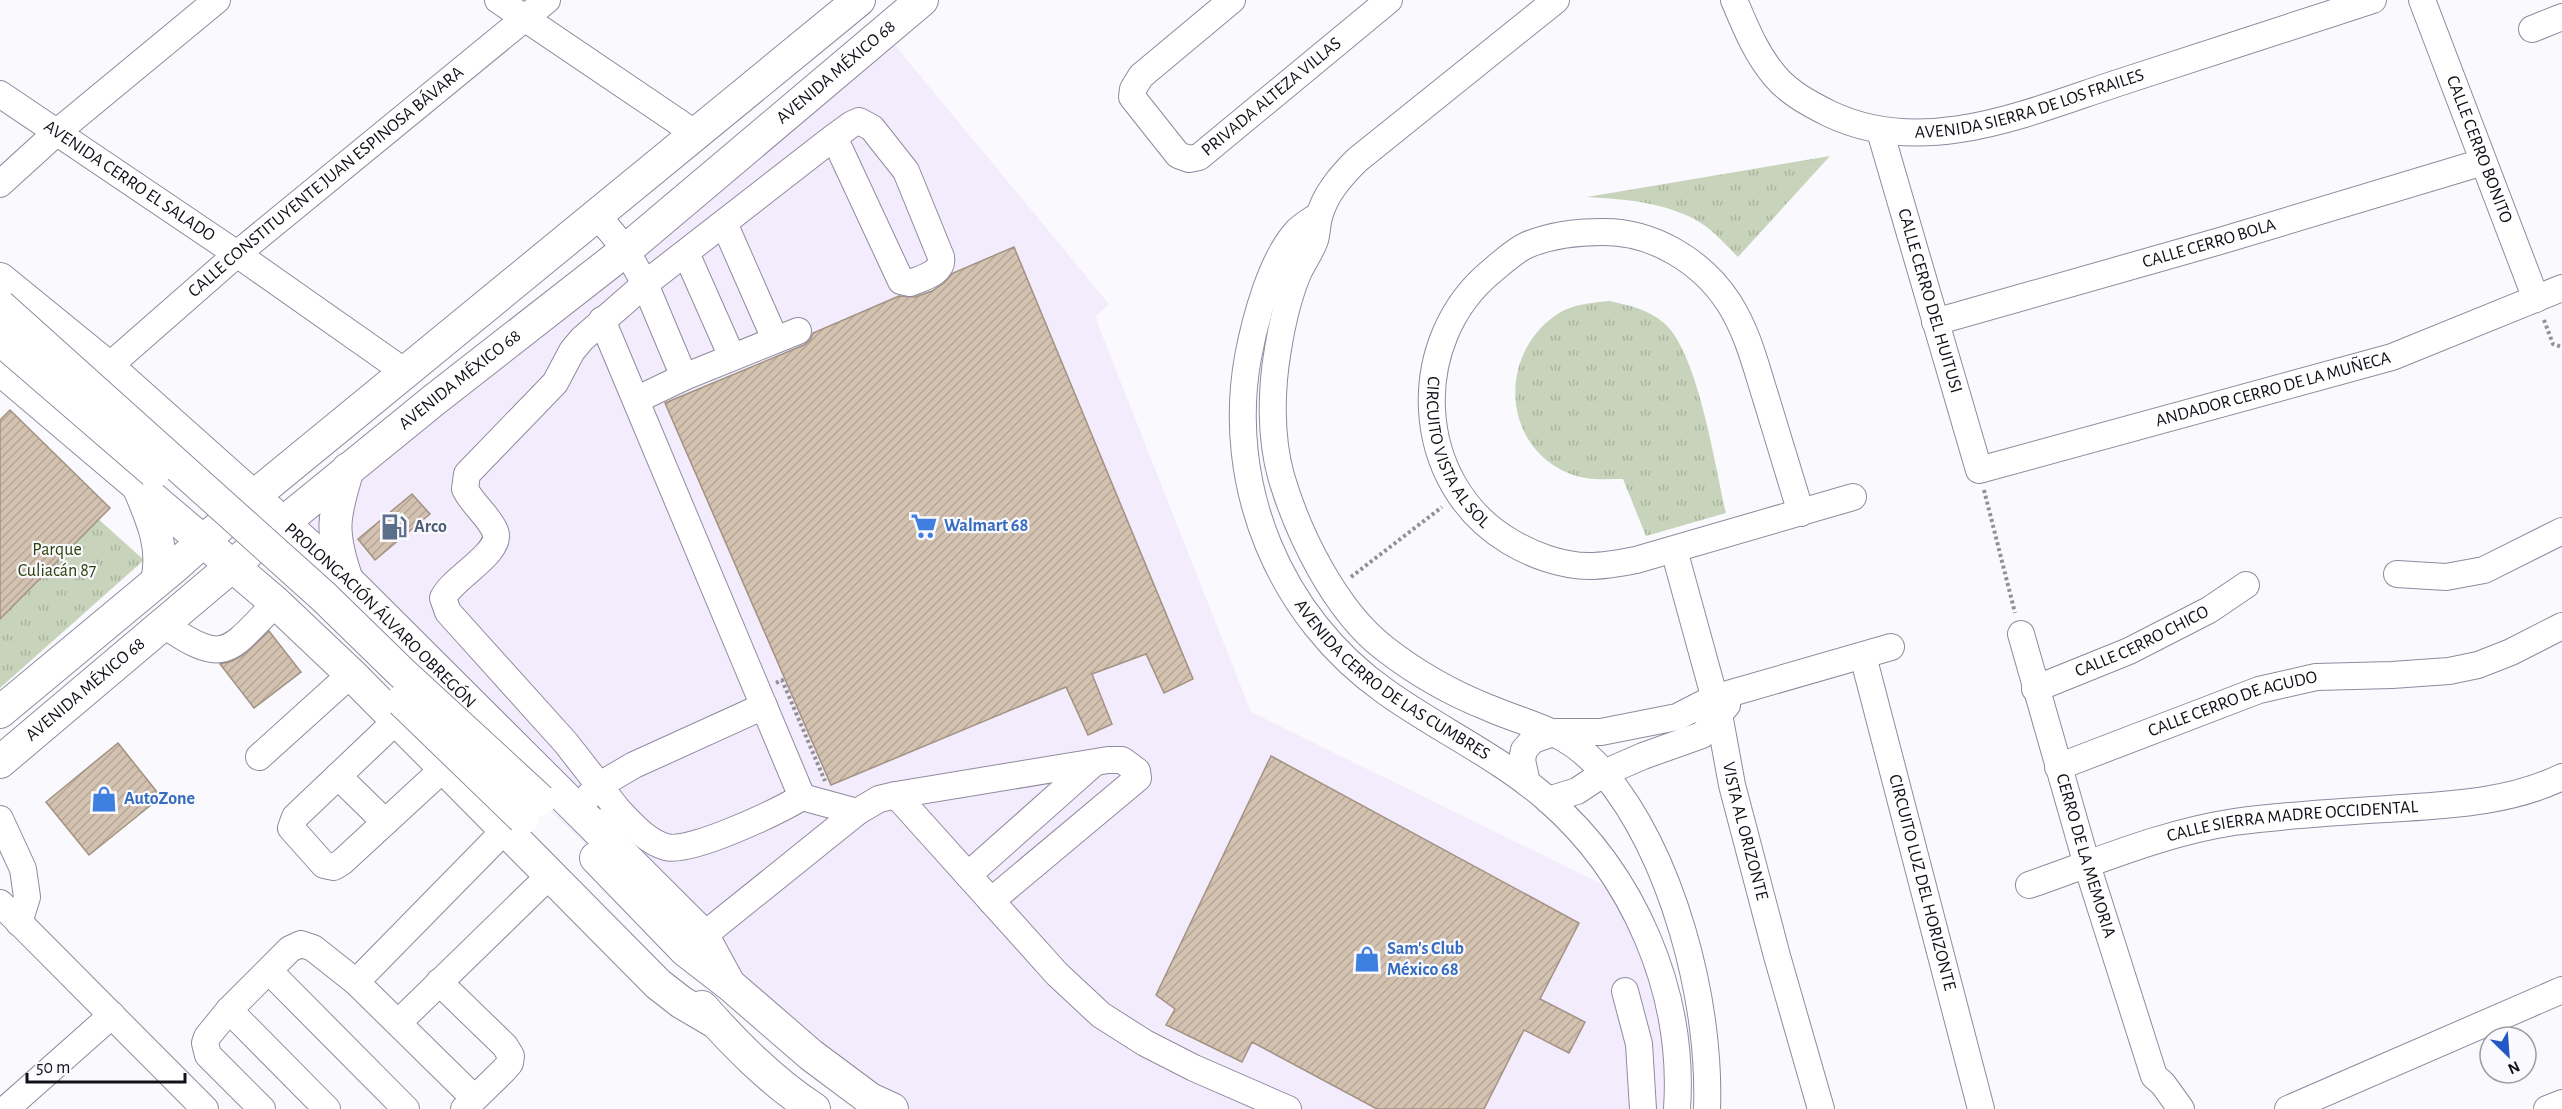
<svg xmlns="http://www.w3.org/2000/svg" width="2562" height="1109" viewBox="0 0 2562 1109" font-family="'Alegreya Sans',sans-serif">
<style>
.commercial{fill:#f3ecfd}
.park{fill:url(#park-tufts)}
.building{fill:url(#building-hatch);stroke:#a29282;stroke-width:1.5}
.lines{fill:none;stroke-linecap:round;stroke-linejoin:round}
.minor-casing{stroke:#8f8b9f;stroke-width:28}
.major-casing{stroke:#8f8b9f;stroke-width:34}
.path{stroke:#919096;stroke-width:4;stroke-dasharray:3 3;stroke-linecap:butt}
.minor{stroke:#fff;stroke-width:26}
.major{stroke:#fff;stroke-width:32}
.major-bridge-casing{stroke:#8f8b9f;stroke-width:34;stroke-linecap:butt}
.major-bridge{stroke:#fff;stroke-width:32}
.labels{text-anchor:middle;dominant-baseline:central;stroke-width:4.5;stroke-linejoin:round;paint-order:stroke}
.street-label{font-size:18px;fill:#121018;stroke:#faf9fe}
.shop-label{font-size:18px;font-weight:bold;fill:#366cbe;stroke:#faf9fe;text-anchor:start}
.service-label{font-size:18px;font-weight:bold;fill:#4e5e75;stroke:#faf9fe;text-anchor:start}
.park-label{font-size:18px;fill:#2d4108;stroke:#faf9fe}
</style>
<defs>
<pattern id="park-tufts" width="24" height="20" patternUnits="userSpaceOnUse" patternTransform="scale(1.5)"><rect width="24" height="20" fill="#c7d3ba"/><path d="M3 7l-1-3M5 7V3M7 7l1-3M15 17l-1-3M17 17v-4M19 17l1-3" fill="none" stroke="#aab49f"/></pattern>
<pattern id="building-hatch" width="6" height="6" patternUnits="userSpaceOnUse" patternTransform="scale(1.5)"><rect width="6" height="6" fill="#d4c2b1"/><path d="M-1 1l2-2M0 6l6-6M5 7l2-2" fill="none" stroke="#b5a698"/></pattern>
</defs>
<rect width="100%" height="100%" fill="#faf9fe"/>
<path class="commercial" d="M884 32 1109 304 1095 317 1251 712 1628 897 1646 932 1677 1109H897L811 1055 261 540Z"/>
<path class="park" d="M1830 156 1738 257C1728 247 1718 236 1708 228 1676 203 1625 199 1587 197Z
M1609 301C1628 305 1648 309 1664 323 1698 352 1715 466 1726 513L1646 536 1623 479C1604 479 1586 481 1568 473 1502 445 1498 355 1556 315 1572 304 1590 303 1609 301Z
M0 431 144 560 0 688Z"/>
<path class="building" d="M1014 247 1193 679 1164 693 1146 654 1092 674 1112 724 1088 735 1066 687 831 785 665 403 804 345 810 340 813 333 899 296 915 297 932 291 944 283 953 273Z
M10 410 110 508 0 619V420Z
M412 494 430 514 375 560 358 539Z
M269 631 301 672 254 708 220 664 232 661 243 655Z
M118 743 161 797 89 855 46 802Z
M1271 756 1579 923 1540 999 1585 1022 1569 1053 1524 1030 1484 1109H1377L1252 1042 1242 1062 1166 1025 1175 1009 1156 995Z"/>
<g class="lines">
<g class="minor-casing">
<g id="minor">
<path d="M498 0 696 134"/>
<path id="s1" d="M1232 0 1141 76 1133 89 1132 97 1178 155 1189 159 1199 157 1389 0"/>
<path d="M1556 0 1357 160C1341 176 1325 194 1319 217 1317 225 1317 233 1315 240 1311 251 1304 261 1299 271 1289 294 1282 324 1278 349 1271 389 1270 436 1281 476 1298 534 1335 610 1384 648 1416 673 1451 693 1489 708 1536 728 1568 730 1603 772 1673 856 1711 1001 1707 1109"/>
<path id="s2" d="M1734 0C1745 26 1756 54 1775 76 1789 93 1810 104 1830 114 1927 160 2033 110 2127 80 2209 53 2291 27 2373 0"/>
<path id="s3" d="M2422 0 2536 299"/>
<path d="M2532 29 2562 17"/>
<path id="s4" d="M0 94 237 254 405 372"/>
<path id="s5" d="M1880 131 1979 470 2392 357 2562 288"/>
<path d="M0 184 56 133 217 0"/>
<path id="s6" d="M1319 215C1312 220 1303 225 1297 231 1271 259 1255 320 1248 357 1225 485 1279 617 1386 692 1438 729 1497 756 1546 798 1634 874 1685 992 1677 1109"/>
<path d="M598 216 626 250 645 284 582 339 572 351 555 383 467 474 465 489C473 505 488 515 495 531 504 552 452 578 443 598L448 612 566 743 619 811"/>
<path d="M724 223 775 339"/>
<path d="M686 253 732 357"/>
<path d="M602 320 802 797C779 811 690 854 666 847 647 842 632 824 619 811L607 821"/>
<path id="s7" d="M1935 322 2220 241 2483 162"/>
<path id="s8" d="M108 367 237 254 547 0"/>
<path d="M684 377 645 284 834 137 852 124 859 121 872 128 906 171 941 257C944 273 922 278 910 283L901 281 834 137"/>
<path d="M636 400 684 377 798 331"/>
<path id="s9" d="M1801 513C1789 474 1777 434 1765 395 1755 363 1747 331 1729 303 1702 261 1652 231 1602 232 1576 232 1551 235 1527 245 1514 251 1504 261 1493 270 1406 340 1412 483 1509 541 1532 555 1562 566 1589 566 1605 566 1621 563 1636 560L1853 497"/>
<path id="s10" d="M1674 550 1719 714 1732 785 1777 956 1821 1109"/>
<path d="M2397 574 2446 577 2484 570 2562 531"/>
<path d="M163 624C226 668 228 651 276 603"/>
<path id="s11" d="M2021 634 2087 865 2154 1076 2163 1084 2181 1109"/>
<path id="s12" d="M1863 656 1981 1109"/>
<path id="s13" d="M2035 689 2129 651 2209 610 2246 585"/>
<path d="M397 720 295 817 291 828 324 865 334 867 342 862 444 768"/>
<path d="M259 757 351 674"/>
<path id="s14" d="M2058 767 2259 690 2316 677 2392 675 2449 671 2478 665 2511 652 2562 626"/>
<path d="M338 776 385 822"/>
<path d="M1527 783 1522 760 1524 750 1533 740 1556 732H1601L1677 717 1714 698 1891 647"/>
<path d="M896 795 1108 760H1122L1137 771 1138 778 991 901"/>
<path d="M589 796 600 785 634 765 764 706"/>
<path d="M802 797 857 812"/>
<path d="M1548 800 1577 791 1604 773 1643 756 1702 735 1727 705"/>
<path d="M0 819 23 869 27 897 19 923"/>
<path d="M968 875 1094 763"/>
<path id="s15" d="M2029 885C2096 862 2162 833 2234 822 2285 815 2337 812 2388 809 2447 805 2509 803 2562 777"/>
<path d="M0 903 205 1109"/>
<path d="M688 948 857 812 879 799 896 795 1057 974 1101 1015 1145 1043 1194 1068 1288 1109"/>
<path d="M269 971 406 1109"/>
<path d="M356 982 505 830"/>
<path d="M439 982 505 1046 511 1056 510 1063 504 1070 464 1109"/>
<path d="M1625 991 1639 1044 1643 1109"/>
<path d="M229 1010 327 1109"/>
<path d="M399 1022 550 875"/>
<path d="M6 1109 112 1015"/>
<path d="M262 1109 208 1055 205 1043 207 1037 229 1010 290 949 301 944 313 948 356 982 474 1098"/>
<path d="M2288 1109 2562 990"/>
<path d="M2547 1109 2562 1103"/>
</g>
</g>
<g class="major-casing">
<g id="major">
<path id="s16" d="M0 279 108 367 348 581 702 934 729 984"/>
<path d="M0 369 276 603 351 674 658 984 681 1002 715 1022"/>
<path d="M139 488C152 519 165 547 157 581"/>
<path d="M347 580C330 532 333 517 348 469"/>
<path d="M0 712 172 569 253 497 859 0"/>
<path id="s17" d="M0 762 283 523 434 400 626 250 922 0"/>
<path d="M596 858 685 950 729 984 811 1055 870 1099 892 1109"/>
<path d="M702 1007C735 1044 772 1082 814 1109"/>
</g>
</g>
<path class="path" d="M2544 320 2553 344 2562 347
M1984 490 2015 613
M1351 577 1442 507
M776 683 782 680 825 781"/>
<use href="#minor" class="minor"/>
<use href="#major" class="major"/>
<g class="major-bridge-casing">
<path id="major-bridge" d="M0 306 324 597 401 672 540 800
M0 339 154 472
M402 701 523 818"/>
</g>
<use href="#major-bridge" class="major-bridge"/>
</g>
<defs>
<g id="supermarket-bare" transform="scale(2.07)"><path d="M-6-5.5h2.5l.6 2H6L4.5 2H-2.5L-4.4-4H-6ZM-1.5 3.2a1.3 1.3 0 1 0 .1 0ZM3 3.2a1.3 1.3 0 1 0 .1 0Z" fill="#3f7fe0" stroke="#faf9fe" stroke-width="2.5" paint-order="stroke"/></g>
<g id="fuel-bare" transform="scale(2.07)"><path d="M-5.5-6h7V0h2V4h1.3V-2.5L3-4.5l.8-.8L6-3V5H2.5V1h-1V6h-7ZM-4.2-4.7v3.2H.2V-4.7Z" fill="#5c6f8a" stroke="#faf9fe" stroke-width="2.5" paint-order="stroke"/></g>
<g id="shop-bare" transform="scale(2.07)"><path d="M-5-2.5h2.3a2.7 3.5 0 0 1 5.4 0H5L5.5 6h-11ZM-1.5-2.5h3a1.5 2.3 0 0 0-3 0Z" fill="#3f7fe0" stroke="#faf9fe" stroke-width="2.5" paint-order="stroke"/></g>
</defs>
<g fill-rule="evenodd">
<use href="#supermarket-bare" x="924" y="526"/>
<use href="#fuel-bare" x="394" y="527"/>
<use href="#shop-bare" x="104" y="799"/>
<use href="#shop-bare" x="1367" y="959"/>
</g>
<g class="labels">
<g class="street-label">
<text stroke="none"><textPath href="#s17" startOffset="1084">AVENIDA MÉXICO 68</textPath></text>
<text stroke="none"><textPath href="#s1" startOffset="332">PRIVADA ALTEZA VILLAS</textPath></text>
<text stroke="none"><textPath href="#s2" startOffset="360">AVENIDA SIERRA DE LOS FRAILES</textPath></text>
<text stroke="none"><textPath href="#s3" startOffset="160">CALLE CERRO BONITO</textPath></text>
<text stroke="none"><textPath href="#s4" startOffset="156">AVENIDA CERRO EL SALADO</textPath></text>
<text stroke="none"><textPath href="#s8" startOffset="286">CALLE CONSTITUYENTE JUAN ESPINOSA BÁVARA</textPath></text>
<text stroke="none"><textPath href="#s7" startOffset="285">CALLE CERRO BOLA</textPath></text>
<text stroke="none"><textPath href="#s5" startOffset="177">CALLE CERRO DEL HUITUSI</textPath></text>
<text stroke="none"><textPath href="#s17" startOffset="598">AVENIDA MÉXICO 68</textPath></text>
<text stroke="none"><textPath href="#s5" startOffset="658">ANDADOR CERRO DE LA MUÑECA</textPath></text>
<text stroke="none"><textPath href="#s9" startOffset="700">CIRCUITO VISTA AL SOL</textPath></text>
<text stroke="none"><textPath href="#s16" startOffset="508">PROLONGACIÓN ÁLVARO OBREGÓN</textPath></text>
<text stroke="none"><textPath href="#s13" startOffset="117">CALLE CERRO CHICO</textPath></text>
<text stroke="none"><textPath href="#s6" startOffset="543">AVENIDA CERRO DE LAS CUMBRES</textPath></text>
<text stroke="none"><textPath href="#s17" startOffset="112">AVENIDA MÉXICO 68</textPath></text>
<text stroke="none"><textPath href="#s14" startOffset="186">CALLE CERRO DE AGUDO</textPath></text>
<text stroke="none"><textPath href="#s15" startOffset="273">CALLE SIERRA MADRE OCCIDENTAL</textPath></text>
<text stroke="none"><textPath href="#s10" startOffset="290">VISTA AL ORIZONTE</textPath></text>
<text stroke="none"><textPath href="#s11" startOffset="231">CERRO DE LA MEMORIA</textPath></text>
<text stroke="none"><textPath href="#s12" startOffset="234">CIRCUITO LUZ DEL HORIZONTE</textPath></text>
</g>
<g class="shop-label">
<text x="944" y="526">Walmart 68</text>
<text x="124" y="799">AutoZone</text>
<text x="1387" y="949">Sam's Club<tspan x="1387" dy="21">México 68</tspan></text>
</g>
<g class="service-label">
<text x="414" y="527">Arco</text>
</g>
<g class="park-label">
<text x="57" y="550">Parque<tspan x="57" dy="21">Culiacán 87</tspan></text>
</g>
</g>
<g transform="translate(2508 1055) rotate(155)"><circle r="28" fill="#faf9fe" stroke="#9d9ca2" stroke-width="1.5"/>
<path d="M0-4.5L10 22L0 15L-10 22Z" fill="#2258c5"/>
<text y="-9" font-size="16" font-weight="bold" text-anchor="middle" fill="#121018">N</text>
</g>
<path d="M27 1073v9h158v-9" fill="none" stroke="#121018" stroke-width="3"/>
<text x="36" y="1073" font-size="18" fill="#121018" stroke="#faf9fe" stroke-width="4.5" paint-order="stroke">50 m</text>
</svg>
